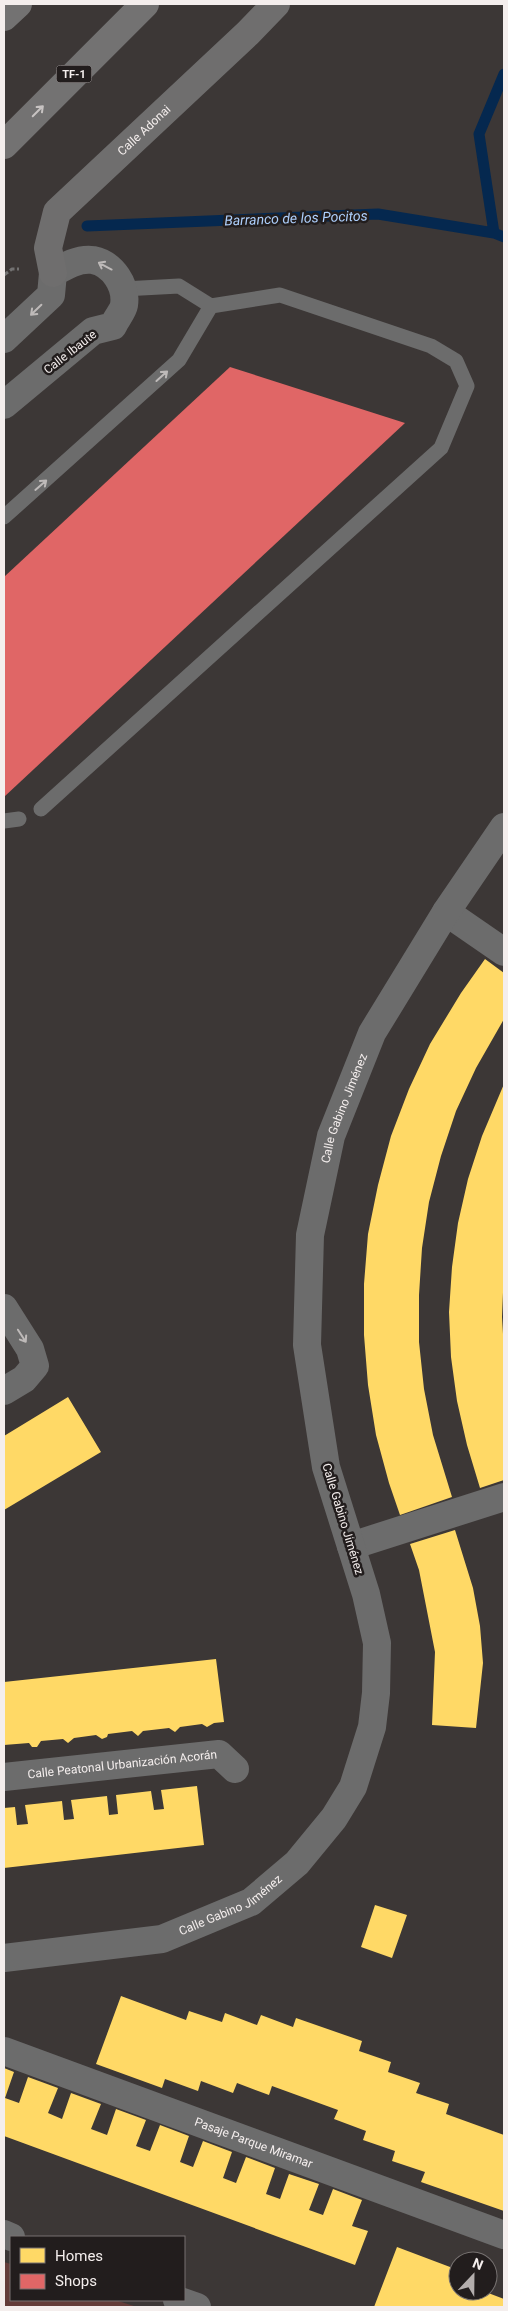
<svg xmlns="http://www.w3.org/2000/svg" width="508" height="2311" viewBox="0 0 508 2311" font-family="Roboto,sans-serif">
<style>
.green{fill:#633c39}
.homes{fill:#ffd966}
.shops{fill:#e06666}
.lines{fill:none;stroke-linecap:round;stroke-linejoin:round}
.stream{stroke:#05284f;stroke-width:11}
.path{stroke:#737272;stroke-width:3;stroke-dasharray:5 2.5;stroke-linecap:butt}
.lane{stroke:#6c6c6c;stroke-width:15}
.street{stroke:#6c6c6c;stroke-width:28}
.secondary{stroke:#6f6e6e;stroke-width:28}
.highway{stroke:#737272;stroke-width:28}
.oneway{stroke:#c7c3c2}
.oneway2{stroke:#bebab9}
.labels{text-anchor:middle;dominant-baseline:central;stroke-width:5;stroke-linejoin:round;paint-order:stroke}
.shield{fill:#221d1d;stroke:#b5afaf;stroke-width:1}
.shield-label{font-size:11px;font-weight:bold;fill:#f4eeed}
.street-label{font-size:12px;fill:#f4eeed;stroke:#221d1d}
.water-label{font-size:14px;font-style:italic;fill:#adcffc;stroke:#221d1d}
</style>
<rect width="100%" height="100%" fill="#3c3736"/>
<path class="green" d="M4 2262 11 2264V2300H115L137 2307H4Z"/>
<path class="homes" d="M485 959 504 973V1019L476 1068 456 1111 441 1156 429 1202 422 1248 419 1295V1342L424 1389 433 1435 452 1497 400 1515 389 1483 376 1435 368 1385 364 1335V1284L368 1234 378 1185 391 1136 409 1089 430 1044 461 993Z
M504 1084V1268L502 1317 504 1351V1480L480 1488 467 1445 457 1401 451 1357 449 1312 452 1267 458 1223 468 1179 482 1136Z
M68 1397 101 1452 4 1510V1436Z
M455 1530 473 1588 480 1626 483 1663 476 1728 432 1725 435 1652 419 1570 410 1544Z
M216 1659 224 1722 214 1723 207 1727 202 1724 180 1727 175 1732 169 1728 143 1731 138 1736 132 1731 108 1734 107 1737 102 1739 96 1735 74 1738 68 1743 63 1739 41 1741 37 1747H32L29 1743 4 1745V1682Z
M197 1786 204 1845 4 1868V1808L15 1807 17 1825 28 1824 25 1805 62 1801 64 1820 74 1819 71 1800 107 1796 109 1815 118 1814 116 1795 151 1791 154 1810 164 1809 161 1790Z
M375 1905 407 1915 392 1958 361 1947Z
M121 1996 186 2020 189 2011 222 2022 225 2013 257 2025 261 2015 293 2027 296 2018 362 2041 359 2051 391 2062 388 2072 420 2083 416 2093 449 2104 446 2114 504 2135V2211L421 2182 425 2172 392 2161 395 2151 363 2140 366 2131 334 2119 338 2110 272 2086 269 2095 237 2083 233 2093 201 2081 198 2091 165 2079 162 2088 96 2064Z
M4 2068 14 2072 5 2098 19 2103 28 2077 58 2088 48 2113 62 2119 71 2093 101 2104 91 2129 107 2135 116 2109 146 2120 136 2146 150 2151 160 2125 189 2136 180 2162 193 2167 203 2141 232 2152 223 2178 236 2183 246 2157 275 2168 266 2194 280 2199 289 2174 319 2184 309 2210 323 2215 333 2189 362 2200 352 2226 368 2231 355 2265 4 2136Z
M397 2247 458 2270V2291H483L504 2299V2307H374Z"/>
<path class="shops" d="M230 367 405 423 4 797V577Z"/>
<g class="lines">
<path class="stream" d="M87 226 378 214 494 233 504 237
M494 233 479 134 504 74"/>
<path class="path" d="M4 275 12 269H19"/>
<path class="lane" d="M4 517 179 360 211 306
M41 809 441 448 467 386 456 361 431 346 280 295 211 306 179 286 123 289
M4 821 19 819"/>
<g class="street">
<path d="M4 339 51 295 53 273C65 266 79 258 93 260 113 264 127 286 124 305 123 311 116 319 113 326L93 331 4 405"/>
<path d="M446 912 504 952"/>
<path d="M4 1308 30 1349 35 1366 24 1379 4 1391"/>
<path d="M351 1546 504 1497"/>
<path id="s1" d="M4 1777 219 1754 235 1769"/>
<path id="s2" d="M4 1958 162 1939 251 1902 297 1863 334 1818 353 1787 372 1727 376 1693 377 1643 366 1594 326 1467 307 1345 310 1235 331 1136 372 1033 446 912 504 827"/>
<path id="s3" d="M4 2051 504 2235"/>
<path d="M4 2234 11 2237"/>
<path d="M177 2300 197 2307"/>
</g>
<path class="secondary" id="s4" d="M53 273 48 248 57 212 248 33 276 4"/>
<path class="highway" d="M4 17 18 4
M4 145 145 4"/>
</g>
<defs><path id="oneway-shaft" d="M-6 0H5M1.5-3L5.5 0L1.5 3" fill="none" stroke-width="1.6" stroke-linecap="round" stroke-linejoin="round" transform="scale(1.25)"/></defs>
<use class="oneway" href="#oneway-shaft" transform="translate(38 111) rotate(-45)"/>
<g class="oneway2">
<use href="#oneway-shaft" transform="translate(105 266) rotate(-152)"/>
<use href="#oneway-shaft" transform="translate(36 310) rotate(136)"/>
<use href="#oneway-shaft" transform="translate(162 376) rotate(-42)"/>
<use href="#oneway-shaft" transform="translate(41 485) rotate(-41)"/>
<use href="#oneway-shaft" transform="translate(22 1336) rotate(57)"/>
</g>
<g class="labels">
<rect class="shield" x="56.5" y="65.5" width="35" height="17" rx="4"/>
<g class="shield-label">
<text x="74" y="74">TF-1</text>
</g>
<g class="street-label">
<text stroke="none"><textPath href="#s4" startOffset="182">Calle Adonai</textPath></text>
<text transform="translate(70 352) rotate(-38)">Calle Ibaute</text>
<text stroke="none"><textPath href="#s2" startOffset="1106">Calle Gabino Jiménez</textPath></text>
<text transform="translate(343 1519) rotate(73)">Calle Gabino Jiménez</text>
<text stroke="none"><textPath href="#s1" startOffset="119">Calle Peatonal Urbanización Acorán</textPath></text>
<text stroke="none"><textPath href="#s2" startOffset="236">Calle Gabino Jiménez</textPath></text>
<text stroke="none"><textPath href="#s3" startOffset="266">Pasaje Parque Miramar</textPath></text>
</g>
<g class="water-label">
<text transform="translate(296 218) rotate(-2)">Barranco de los Pocitos</text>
</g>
</g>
<rect width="508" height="2311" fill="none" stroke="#f4eeed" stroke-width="10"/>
<rect x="10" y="2236" width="175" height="65" fill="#221d1d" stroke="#767170"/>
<rect x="20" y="2248" width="25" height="15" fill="#ffd966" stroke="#767170"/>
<text x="55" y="2261" font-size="15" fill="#f4eeed">Homes</text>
<rect x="20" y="2274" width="25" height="15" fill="#e06666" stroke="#767170"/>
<text x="55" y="2286" font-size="15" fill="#f4eeed">Shops</text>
<g transform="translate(473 2276) rotate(22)"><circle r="24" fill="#221d1d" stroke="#767170"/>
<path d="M0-4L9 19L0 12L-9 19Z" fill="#b4aead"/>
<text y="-8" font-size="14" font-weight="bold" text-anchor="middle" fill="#f4eeed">N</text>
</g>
</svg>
